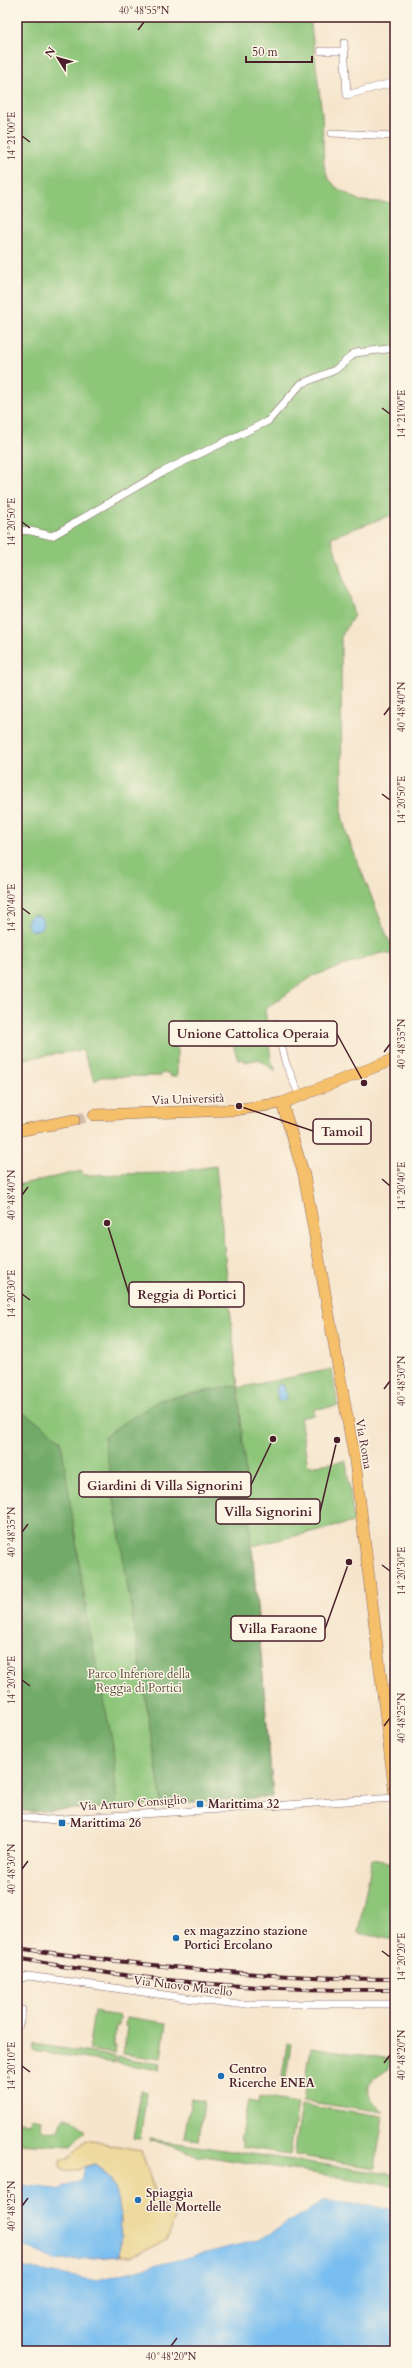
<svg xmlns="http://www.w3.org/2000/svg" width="412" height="2368" viewBox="0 0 412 2368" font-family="Cardo,serif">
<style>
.green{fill:#8dc579;stroke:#6c7252}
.forest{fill:#72aa69;stroke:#5e644a}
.sand{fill:#eeda9e;stroke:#9c7c64}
.water{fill:#79bef0;stroke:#626e8e}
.pier{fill:#f6e5cc}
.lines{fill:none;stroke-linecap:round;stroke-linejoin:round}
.primary-tunnel{stroke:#d4bdac;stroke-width:11;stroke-dasharray:11 5.5;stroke-linecap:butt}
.street-casing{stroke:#866463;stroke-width:8}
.primary-casing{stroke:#866463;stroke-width:12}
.street{stroke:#fff;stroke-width:7}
.primary{stroke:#f6c06b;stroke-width:11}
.rail-casing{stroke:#4a1f2b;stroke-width:4}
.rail{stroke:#fcf5e5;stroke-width:2.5;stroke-dasharray:8;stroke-linecap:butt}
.ticks{fill:none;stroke:#4a1f2b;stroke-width:1.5}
.poi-dot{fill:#1f6fb2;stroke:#fcf5e5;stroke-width:1.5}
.labels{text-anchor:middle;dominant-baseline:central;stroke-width:3;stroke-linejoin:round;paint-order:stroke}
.street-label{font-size:12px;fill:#4a1f2b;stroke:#fcf5e5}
.park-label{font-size:12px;fill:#5e5142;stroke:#fcf5e5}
.poi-label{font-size:12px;font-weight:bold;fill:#4a1f2b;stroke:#fcf5e5;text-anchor:start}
.leader{fill:none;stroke:#4a1f2b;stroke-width:1.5}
.callout-dot{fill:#4a1f2b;stroke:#fcf5e5;stroke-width:1.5}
.callout{fill:#fcf5e5;stroke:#4a1f2b;stroke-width:1.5}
.callout-label{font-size:13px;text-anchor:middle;font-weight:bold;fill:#4a1f2b}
.neatline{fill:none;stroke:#4a1f2b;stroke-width:1.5}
.ticks-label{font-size:10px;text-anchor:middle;fill:#4a1f2b}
</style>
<rect width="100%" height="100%" fill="#fcf5e5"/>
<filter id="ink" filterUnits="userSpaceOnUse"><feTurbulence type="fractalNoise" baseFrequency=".025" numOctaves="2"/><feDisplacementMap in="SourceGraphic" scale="8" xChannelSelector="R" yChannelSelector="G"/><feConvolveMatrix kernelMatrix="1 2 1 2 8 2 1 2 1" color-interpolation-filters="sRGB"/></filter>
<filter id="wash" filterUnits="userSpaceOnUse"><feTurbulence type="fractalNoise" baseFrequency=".012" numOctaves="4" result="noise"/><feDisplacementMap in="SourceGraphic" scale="16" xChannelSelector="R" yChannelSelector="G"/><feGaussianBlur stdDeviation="0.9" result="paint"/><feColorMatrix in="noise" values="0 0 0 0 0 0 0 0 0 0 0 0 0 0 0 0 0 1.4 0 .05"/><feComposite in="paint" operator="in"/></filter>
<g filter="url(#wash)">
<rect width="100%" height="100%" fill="#f6e5cc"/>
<path class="green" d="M17 17H310L322 114 324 165 328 178 337 188 360 201 395 203V514L331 537 354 615 341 637 342 816 347 835 387 936 395 951V955L381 953 313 976 265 1009 271 1060 276 1071 258 1059 245 1062 244 1059 238 1060 233 1045 177 1042V1076H170L169 1073H162L161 1076 101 1077 95 1081 82 1050 17 1060Z
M216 1166 238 1388 332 1369 338 1406 314 1409V1415L300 1418 308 1466 346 1461 354 1522 252 1546 273 1797 30 1812 17 1810V1185L82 1171 83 1175 167 1173Z
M372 1859 395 1863V1940L358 1933Z
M94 2012 120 2016 119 2026H116L113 2046H116L115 2054 88 2050Z
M126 2017 166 2023 161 2059 123 2054 127 2027 125 2026Z
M287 2043 291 2044 286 2078H282Z
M34 2044 116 2057 115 2063 33 2051Z
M311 2047 391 2059 389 2069C363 2081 363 2096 384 2113L303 2101Z
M118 2057 160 2064 159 2070 117 2063Z
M141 2091 147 2092 140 2139 133 2138Z
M260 2097 298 2103 290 2154 242 2147V2140H240L248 2101 259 2103Z
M191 2099 204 2101 199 2140 184 2138Z
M302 2105 383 2117 375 2168 294 2155Z
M31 2118 42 2120 41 2128 45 2133 59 2130 63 2118 73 2119 85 2131 71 2146 17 2143V2124L20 2121 26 2124 30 2123Z
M149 2139 395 2175V2186L197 2155 169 2144 149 2141Z"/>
<path class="forest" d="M238 1385 273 1797 162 1804 104 1436 159 1400Z
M17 1409 42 1425 61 1440 88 1622 113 1745 117 1807 30 1812 17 1810Z"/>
<path class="sand" d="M86 2140 141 2150 159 2203 176 2215 167 2240 132 2256H119L121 2218 95 2164 68 2172 61 2169 60 2164 62 2159H68Z"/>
<path class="water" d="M27 923a8 8 0 1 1 16 0a8 8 0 1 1-16 0Z
M280 1384 284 1386 287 1400 278 1401 276 1387Z
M95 2164C126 2185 121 2223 119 2256L58 2261 17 2244V2184L59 2189 82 2179 84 2167Z
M325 2200 395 2209V2351H17V2266L95 2280 260 2239Z"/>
<path class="pier" d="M84 2167 82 2179 59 2189 17 2184V2182L58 2187 80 2178 82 2168Z
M324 2198 395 2207V2209L325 2200 260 2239 95 2280 17 2266V2264L95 2278 259 2237Z
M17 2244 58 2261 121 2257 58 2263 17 2246Z"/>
</g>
<g filter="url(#ink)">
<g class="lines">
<path class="primary-tunnel" d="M74 1120 94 1115"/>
<g class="street-casing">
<path id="street" d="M344 43 347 95 395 82
M321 51H345
M332 133 395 136
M17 530 31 531 52 536 162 472 268 421 301 384 335 370 355 353 395 348
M275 1023 286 1064 299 1094
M17 1817 46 1820 395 1798
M17 1980 28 1976 229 2004H395
M17 2009 22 2010 19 2025"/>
</g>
<g class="primary-casing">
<path id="primary" d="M282 1103 304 1175 355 1461 395 1795
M94 1115 234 1110 282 1103 395 1059
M17 1131 74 1120"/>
</g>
<use href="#street" class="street"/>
<use href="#primary" class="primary"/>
<g class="rail-casing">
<path id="rail" d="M17 1948C142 1966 269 1979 395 1979
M17 1958C140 1982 269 1991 395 1990"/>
</g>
<use href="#rail" class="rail"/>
</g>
</g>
<path class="ticks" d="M138 30 144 22M22 136 30 142M382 408 390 414M22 522 30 528M384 715 390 707M382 794 390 800M22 908 30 914M384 1052 390 1044M382 1179 390 1186M22 1195 28 1187M22 1294 30 1300M384 1389 390 1381M22 1532 28 1524M382 1565 390 1571M22 1680 30 1686M384 1726 390 1718M22 1869 28 1861M382 1951 390 1957M384 2063 390 2055M22 2066 30 2072M22 2206 28 2198M171 2346 177 2338"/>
<g class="poi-dot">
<rect x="196" y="1800" width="8" height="8" rx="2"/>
<rect x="58" y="1819" width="8" height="8" rx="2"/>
<circle cx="176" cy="1938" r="4"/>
<circle cx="221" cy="2076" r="4"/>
<circle cx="138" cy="2200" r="4"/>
</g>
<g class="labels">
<g class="street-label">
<text transform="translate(188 1099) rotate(-2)">Via Università</text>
<text transform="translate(364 1444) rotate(80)">Via Roma</text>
<text transform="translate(133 1803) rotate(-4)">Via Arturo Consiglio</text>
<text transform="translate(183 1986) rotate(7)">Via Nuovo Macello</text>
</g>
<g class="park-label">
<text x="139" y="1674">Parco Inferiore della<tspan x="139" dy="14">Reggia di Portici</tspan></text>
</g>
<g class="poi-label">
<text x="208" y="1804">Marittima 32</text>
<text x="70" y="1823">Marittima 26</text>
<text x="184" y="1931">ex magazzino stazione<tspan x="184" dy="14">Portici Ercolano</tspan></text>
<text x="229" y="2069">Centro<tspan x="229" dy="14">Ricerche ENEA</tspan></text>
<text x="146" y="2193">Spiaggia<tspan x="146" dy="14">delle Mortelle</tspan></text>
</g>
</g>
<path class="leader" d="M364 1083L337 1034M239 1106L313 1131M107 1223L129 1294M273 1439L251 1485M337 1440L320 1512M349 1562L325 1629"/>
<g class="callout-dot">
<circle cx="364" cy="1083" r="4"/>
<circle cx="239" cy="1106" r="4"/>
<circle cx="107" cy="1223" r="4"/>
<circle cx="273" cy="1439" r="4"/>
<circle cx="337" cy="1440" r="4"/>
<circle cx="349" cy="1562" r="4"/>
</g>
<g class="callout">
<rect x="169" y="1021" width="168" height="25" rx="4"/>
<rect x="313" y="1119" width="58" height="25" rx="4"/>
<rect x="129" y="1282" width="115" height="25" rx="4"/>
<rect x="79" y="1472" width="172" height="25" rx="4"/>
<rect x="216" y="1499" width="104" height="25" rx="4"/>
<rect x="231" y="1616" width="94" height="25" rx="4"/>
</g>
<g class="callout-label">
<text x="253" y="1038">Unione Cattolica Operaia</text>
<text x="342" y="1136">Tamoil</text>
<text x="187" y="1299">Reggia di Portici</text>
<text x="165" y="1490">Giardini di Villa Signorini</text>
<text x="268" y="1516">Villa Signorini</text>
<text x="278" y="1633">Villa Faraone</text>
</g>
<rect width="412" height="2368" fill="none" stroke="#fcf5e5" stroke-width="44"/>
<g transform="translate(58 58) rotate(307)" stroke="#fcf5e5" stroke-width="3" paint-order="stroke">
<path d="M0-3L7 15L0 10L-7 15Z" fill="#4a1f2b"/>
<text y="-6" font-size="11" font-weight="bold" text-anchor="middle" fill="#4a1f2b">N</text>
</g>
<path d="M246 56v6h66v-6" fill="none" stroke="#4a1f2b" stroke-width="2"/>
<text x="252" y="56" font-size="12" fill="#4a1f2b" stroke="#fcf5e5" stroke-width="3" paint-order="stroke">50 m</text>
<rect x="22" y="22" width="368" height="2324" class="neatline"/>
<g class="ticks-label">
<text x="144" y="14">40°48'55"N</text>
<text transform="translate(11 136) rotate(-90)" y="4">14°21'00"E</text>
<text transform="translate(401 414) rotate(-90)" y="4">14°21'00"E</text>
<text transform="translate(11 522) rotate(-90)" y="4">14°20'50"E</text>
<text transform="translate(401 707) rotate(-90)" y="4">40°48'40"N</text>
<text transform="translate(401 800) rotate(-90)" y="4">14°20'50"E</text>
<text transform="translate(11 908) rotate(-90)" y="4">14°20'40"E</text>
<text transform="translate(401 1044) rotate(-90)" y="4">40°48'35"N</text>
<text transform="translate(401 1186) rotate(-90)" y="4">14°20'40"E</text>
<text transform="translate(11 1195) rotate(-90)" y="4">40°48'40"N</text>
<text transform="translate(11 1294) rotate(-90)" y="4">14°20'30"E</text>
<text transform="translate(401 1381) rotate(-90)" y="4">40°48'30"N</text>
<text transform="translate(11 1532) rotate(-90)" y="4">40°48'35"N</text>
<text transform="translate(401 1571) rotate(-90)" y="4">14°20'30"E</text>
<text transform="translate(11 1680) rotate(-90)" y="4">14°20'20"E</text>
<text transform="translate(401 1718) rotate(-90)" y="4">40°48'25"N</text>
<text transform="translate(11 1869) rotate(-90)" y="4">40°48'30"N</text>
<text transform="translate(401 1957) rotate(-90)" y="4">14°20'20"E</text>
<text transform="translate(401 2055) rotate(-90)" y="4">40°48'20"N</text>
<text transform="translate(11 2066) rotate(-90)" y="4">14°20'10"E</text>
<text transform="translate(11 2206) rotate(-90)" y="4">40°48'25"N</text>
<text x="171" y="2360">40°48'20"N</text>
</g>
</svg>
